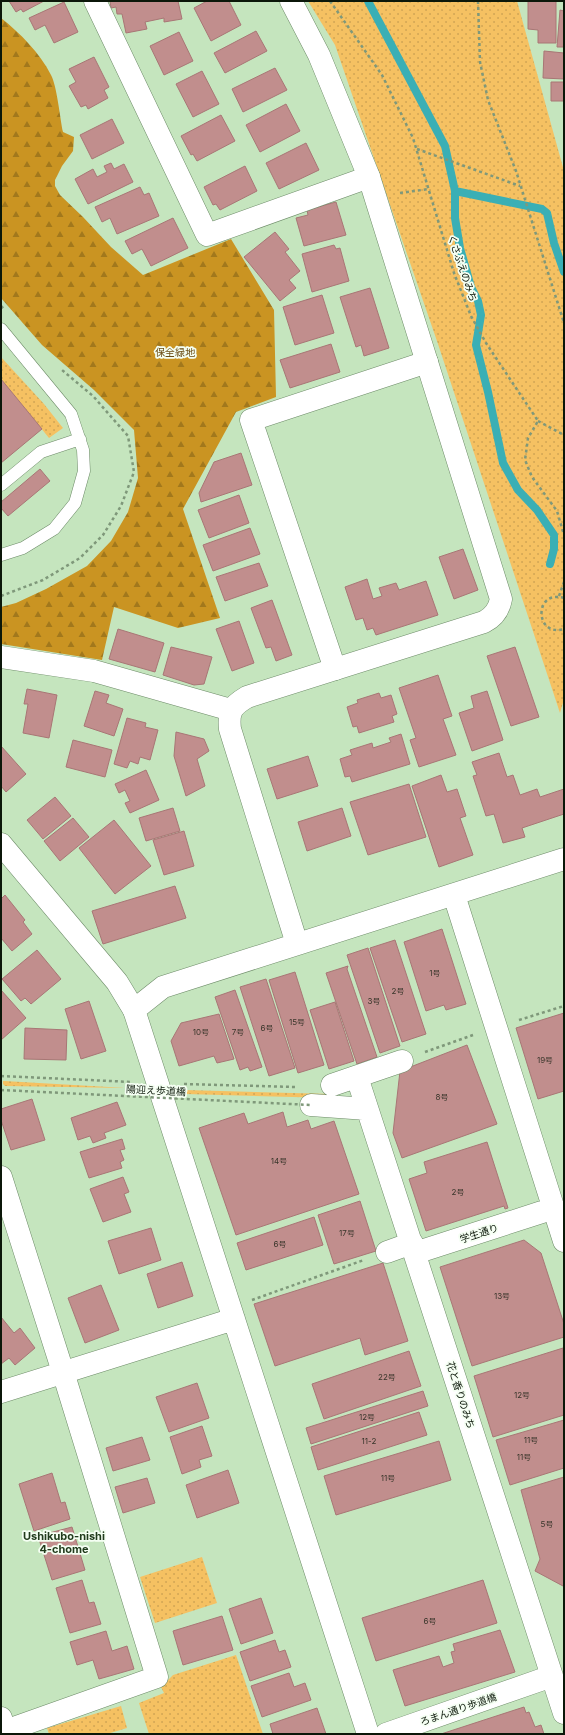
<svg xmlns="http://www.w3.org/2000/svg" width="565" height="1735" viewBox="0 0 565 1735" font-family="Inter,'Noto Sans JP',sans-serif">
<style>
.green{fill:url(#green-dots)}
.forest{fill:url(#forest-firs)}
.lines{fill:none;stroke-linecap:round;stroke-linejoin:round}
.stream{stroke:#3aafb5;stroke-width:8}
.building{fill:#c18e8d;stroke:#a87675}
.lane-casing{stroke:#6d8b68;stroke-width:13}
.street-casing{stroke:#6d8b68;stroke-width:23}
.secondary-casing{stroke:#6d8b68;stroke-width:23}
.path{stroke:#7f987a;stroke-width:2.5;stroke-dasharray:3 3;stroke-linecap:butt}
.lane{stroke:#fff;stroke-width:12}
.street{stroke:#fff;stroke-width:22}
.secondary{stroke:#fff;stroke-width:22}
.path-bridge{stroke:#7f987a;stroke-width:2.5;stroke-dasharray:3 3;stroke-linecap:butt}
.labels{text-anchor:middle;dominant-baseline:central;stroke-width:3.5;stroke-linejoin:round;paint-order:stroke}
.number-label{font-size:8px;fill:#38352a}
.street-label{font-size:10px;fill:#0b1709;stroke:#f5fff3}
.park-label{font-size:10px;fill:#6a4d15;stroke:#f5fff3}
.neighbourhood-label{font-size:11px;font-weight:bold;fill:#213b1c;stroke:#f5fff3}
</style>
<defs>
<pattern id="green-dots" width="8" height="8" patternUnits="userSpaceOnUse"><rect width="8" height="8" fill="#f5c162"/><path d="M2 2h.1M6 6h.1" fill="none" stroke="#d1a554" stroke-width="1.8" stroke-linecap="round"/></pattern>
<pattern id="forest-firs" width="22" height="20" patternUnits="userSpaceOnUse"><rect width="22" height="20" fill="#ca9422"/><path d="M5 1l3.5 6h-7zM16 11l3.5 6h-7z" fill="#a2781c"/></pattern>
</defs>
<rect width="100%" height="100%" fill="#c5e5be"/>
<path class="green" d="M308 1H517L564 171V699L560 713 438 344 335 45Z
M1 357 44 404 63 428 49 438 1 379Z
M3 1081H4L126 1088 5 1086 3 1084Z
M185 1090 331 1094V1098L186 1094Z
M202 1557 217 1603 155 1623 140 1577Z
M236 1655 263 1734H149L139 1703 164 1693 161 1687 173 1675Z
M121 1706 127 1728 107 1734H49L47 1728Z"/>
<path class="forest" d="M1 18C20 33 40 53 51 75 57 86 60 118 63 132L74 137 73 151 62 166 55 180V186L60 195 83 217 111 247 143 275 231 239 274 310 276 397 236 412 183 509 220 618 178 628 114 607 102 660 1 644V607L16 603 46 589 87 566 111 541 128 512 138 478 134 430 94 390 42 345 1 298Z"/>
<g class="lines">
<path class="stream" d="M368 1 445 146 455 191V218L460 248 471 287 478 301 481 315 476 345 488 392 503 463 518 490 537 510 554 535V549L550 564
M455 191 542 209 547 213 554 243 564 272"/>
</g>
<path class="building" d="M9 1H44L23 12 21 9 16 12Z
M110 1H178L182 19 164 22V18L145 22 147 29 126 33 122 14H117L116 7 111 8Z
M207 1H229L241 25 211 41 194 8Z
M528 1H556V43H538V30L528 29Z
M64 2 78 32 54 43 45 25 35 30 29 18Z
M560 10 564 11V47H557Z
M256 31 267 51 225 73 214 53Z
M179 32 193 61 164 75 150 46Z
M544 51 564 53V79L543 78Z
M94 57 109 87 104 90 108 98 88 109 86 105 81 107 69 86 76 82 69 69Z
M275 68 287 90 243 112 232 89Z
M202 71 219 104 193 117 176 84Z
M551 82H564V101H551Z
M286 104 300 131 260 152 246 125Z
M221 115 235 141 197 161 193 154 191 155 181 136Z
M112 119 124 143 92 159 80 135Z
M306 143 319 170 279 189 266 163Z
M111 163 114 169 124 164 133 182 88 204 75 179 93 169 97 177 107 172 104 166Z
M245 166 257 191 220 210 216 204 213 205 204 187Z
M140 187 144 195 149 193 159 216 117 234 110 218 102 222 95 207Z
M336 202 346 235 304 246 296 218 308 215 307 210Z
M173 218 188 248 151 266 142 249 132 254 125 241Z
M275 232 289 249 285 252 300 271 289 280 296 288 280 301 244 257Z
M334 245 336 249 340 248 349 281 312 292 302 254Z
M370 288 389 348 364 356 361 345 356 347 340 297Z
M322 295 334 333 295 345 283 307Z
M331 344 340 372 290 388 280 360Z
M1 379 42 429 1 463Z
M241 453 252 485 201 502 199 493 214 462Z
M40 469 50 481 8 516 1 508V502Z
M239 495 249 523 209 538 198 510Z
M250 528 260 554 213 571 203 545Z
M463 549 478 590 454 599 439 557Z
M259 563 268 586 225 601 216 577Z
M367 579 373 599 382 596 379 588 396 583 399 590 426 581 438 615 376 635 373 628 367 630 363 618 356 620 345 587Z
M272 600 292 655 276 661 271 647 266 648 251 608Z
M239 621 254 663 232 671 216 629Z
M118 629 164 643 155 672 109 659Z
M171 647 212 657 204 684 194 685 163 675Z
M515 647 539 717 511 726 487 656Z
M438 675 452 716 443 719 456 755 419 767 410 740 416 738 399 688Z
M27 689 57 695 49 738 23 733 28 704H24Z
M95 691 109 695 106 703 123 709 114 736 84 726Z
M487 691 503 740 472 751 459 713 474 708 471 696Z
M379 693 381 698 391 695 397 714 392 716 394 722 359 733 357 726 353 727 347 707 358 703 357 700Z
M127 718 146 723 145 727 158 730 150 760 140 757 138 764 130 761 127 768 114 764Z
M176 732 204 739 209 751 197 759 205 786 186 796 174 756Z
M401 734 410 764 352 782 350 776 345 777 340 759 352 755 350 750 372 743 373 748 391 742 389 738Z
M73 740 112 750 105 777 66 767Z
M1 746 26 774 6 792 1 786Z
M499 753 507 777 513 775 520 795 537 789 540 797 564 789V814L522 828 525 837 503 843 494 814 486 816 473 776 477 775 472 762Z
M308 756 318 786 277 799 267 769Z
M146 770 159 800 130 813 125 803 130 801 125 790 119 793 115 784Z
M441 775 447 792 457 789 466 816 460 818 473 855 439 867 412 786Z
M409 784 426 837 368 855 350 802Z
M55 797 71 816 43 839 27 820Z
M173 808 180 831 146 841 139 818Z
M342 808 351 836 307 851 298 822Z
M73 818 89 837 60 861 44 841Z
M114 820 151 866 115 894 79 848Z
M184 831 194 866 164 875 153 840Z
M175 886 186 918 103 944 92 911Z
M5 895 25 920 23 922 32 934 12 951 1 938V897L2 898Z
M442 929 466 1004 446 1010 444 1005 426 1011 404 942Z
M395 940 426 1034 402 1042 370 948Z
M368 948 400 1046 380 1053 347 955Z
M37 950 61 979 31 1004 25 998 21 1001 2 979Z
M348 966 347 969 377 1057 357 1064 326 973Z
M295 972 324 1065 298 1073 269 980Z
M266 979 295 1068 269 1076 240 987Z
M1 990 26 1018 1 1040Z
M235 990 262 1067 250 1071 248 1067 240 1070 215 997Z
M89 1001 106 1051 81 1059 65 1009Z
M335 1002 354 1061 329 1069 310 1010Z
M564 1013V1091L538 1099 516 1028Z
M219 1014 234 1059 217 1063 214 1056 179 1066 171 1041 181 1023Z
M25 1028 67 1030 66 1060 24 1059Z
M467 1045 497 1124 402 1158 393 1133 400 1071Z
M32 1099 45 1140 11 1150 1 1120V1109Z
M117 1102 126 1125 104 1133 106 1138 93 1143 90 1136 78 1140 71 1118Z
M283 1112 287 1127 308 1120 311 1129 334 1121 359 1194 236 1235 199 1128 244 1113 248 1124Z
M122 1139 125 1149 120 1150 124 1160 120 1162 122 1168 89 1178 80 1152Z
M487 1142 508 1208 505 1209 504 1206 426 1231 409 1179 427 1173 424 1162Z
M123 1177 129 1192 124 1194 131 1212 103 1222 90 1189Z
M360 1201 376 1251 334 1264 318 1215Z
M314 1217 323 1245 246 1270 237 1243Z
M151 1228 161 1260 119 1274 108 1241Z
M524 1240 541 1253 564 1324V1337L472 1366 440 1267Z
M182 1262 193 1296 158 1308 147 1274Z
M383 1263 408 1341 365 1355 360 1338 275 1366 254 1304Z
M101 1285 119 1330 85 1343 68 1298Z
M1 1317 14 1333 20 1328 35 1348 15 1365 9 1358 1 1364Z
M563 1348 564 1415 493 1437 474 1376Z
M409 1351 421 1386 324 1419 312 1384Z
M197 1383 209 1418 169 1432 156 1397Z
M423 1391 428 1406 311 1444 306 1428Z
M419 1412 427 1435 318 1470 311 1447Z
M564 1420V1468L510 1485 496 1440Z
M202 1426 212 1456 199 1460 201 1467 182 1474 170 1437Z
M142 1437 150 1460 113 1471 106 1448Z
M439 1441 451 1480 336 1515 324 1476Z
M228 1470 239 1503 197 1518 186 1485Z
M52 1473 61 1503 65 1502 70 1519 34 1531 19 1484Z
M564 1477V1586H563L535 1571 540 1559 521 1490Z
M147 1478 155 1503 123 1513 115 1487Z
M72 1527 85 1570 52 1580 38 1536Z
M82 1580 89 1603 94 1602 101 1624 70 1633 56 1588Z
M483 1580 497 1623 376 1661 362 1618Z
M261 1598 273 1633 241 1644 229 1609Z
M222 1616 233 1650 183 1665 173 1631Z
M500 1630 515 1672 405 1706 393 1670 439 1656 443 1667 454 1663 451 1652 455 1651 453 1644Z
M106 1631 112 1651 127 1646 134 1669 99 1679 93 1660 77 1665 70 1642Z
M275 1640 279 1652 285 1650 291 1667 250 1681 240 1652Z
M289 1673 294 1687 305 1683 311 1700 262 1717 251 1686Z
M524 1707 526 1713 529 1712 535 1727 541 1725 544 1734H441Z
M317 1708 326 1734H273L270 1724Z"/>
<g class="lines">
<g class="lane-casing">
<path id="lane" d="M1 329 71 414 83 450 84 471 75 503 54 529 23 548 1 555
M1 485 41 452 80 439"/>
</g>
<g class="street-casing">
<path id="street" d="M95 1 207 235 369 177
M1 657 94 671 231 710
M335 669 251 420 427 362
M1 844 117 982 134 1010
M454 895 564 1241
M357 1077 564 1713
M332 1085 402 1061
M311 1105 367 1109
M387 1252 412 1243
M415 1253 542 1212
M1 1718 5 1731 157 1677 63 1372
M386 1734 552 1676"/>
</g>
<g class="secondary-casing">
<path id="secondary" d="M291 1 319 55 369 177 501 599C499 610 494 617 484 622L247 697C232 706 228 711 230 729L297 944
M1 1177 63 1372
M1 1392 234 1319
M368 1734 134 1010 163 987 564 859"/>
</g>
<path class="path" d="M330 1 382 75 413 138 454 273 471 316 486 343 538 421 528 438 525 460 532 477 557 511 564 535
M478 1 480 62 488 100 516 171 564 323
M417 149 520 186
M400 193 429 189
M1 306 5 310
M538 421 564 435
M1 596 43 580 80 558 103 535 121 506 134 472 128 436 93 396 62 370
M559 596 564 582
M564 598C533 589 535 638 564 629
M519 1020 564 1006
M425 1052 473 1035
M1 1076 132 1082
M184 1084 295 1087
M252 1300 364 1260"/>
<use href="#lane" class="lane"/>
<use href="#street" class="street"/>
<use href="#secondary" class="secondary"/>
<path class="path-bridge" d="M1 1090 311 1105"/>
</g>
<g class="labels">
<g class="number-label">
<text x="435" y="973">1号</text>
<text x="398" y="991">2号</text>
<text x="374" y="1001">3号</text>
<text x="297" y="1022">15号</text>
<text x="267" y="1028">6号</text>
<text x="201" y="1032">10号</text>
<text x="238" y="1032">7号</text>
<text x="545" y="1060">19号</text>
<text x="442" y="1097">8号</text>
<text x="279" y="1161">14号</text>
<text x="458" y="1192">2号</text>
<text x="347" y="1233">17号</text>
<text x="280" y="1244">6号</text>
<text x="502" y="1296">13号</text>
<text x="387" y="1377">22号</text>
<text x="522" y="1395">12号</text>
<text x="367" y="1417">12号</text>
<text x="531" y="1440">11号</text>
<text x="369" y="1441">11-2</text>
<text x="524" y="1457">11号</text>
<text x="388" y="1478">11号</text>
<text x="547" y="1524">5号</text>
<text x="430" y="1621">6号</text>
</g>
<g class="street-label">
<text transform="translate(463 268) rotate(71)">くさぶえのみち</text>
<text transform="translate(156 1090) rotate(3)">陽迎え歩道橋</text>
<text transform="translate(479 1233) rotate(-18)">学生通り</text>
<text transform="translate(461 1395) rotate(72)">花と香りのみち</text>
<text transform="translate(458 1709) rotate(-19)">ろまん通り歩道橋</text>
</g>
<g class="park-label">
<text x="175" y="352">保全緑地</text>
</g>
<g class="neighbourhood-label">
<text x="64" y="1536">Ushikubo-nishi<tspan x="64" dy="13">4-chome</tspan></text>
</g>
</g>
<rect width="565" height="1735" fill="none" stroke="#0b1709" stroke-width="4"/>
</svg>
